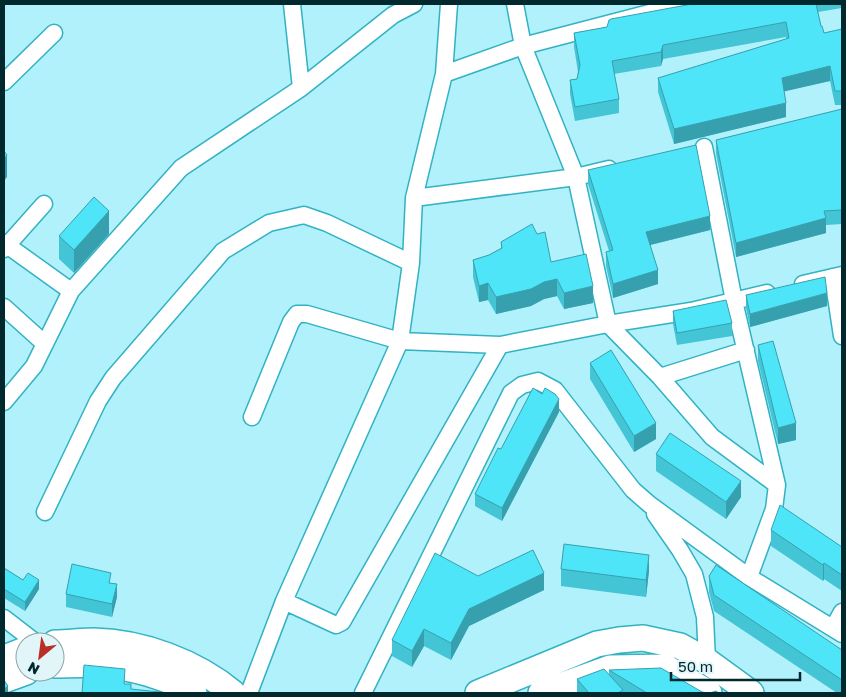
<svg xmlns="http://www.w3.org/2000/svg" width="846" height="697" viewBox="0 0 846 697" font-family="'Golos Text',sans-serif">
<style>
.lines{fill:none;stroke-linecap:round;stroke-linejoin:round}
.minor-casing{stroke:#32b2c3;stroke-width:19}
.primary-casing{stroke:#32b2c3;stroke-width:28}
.minor{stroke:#fff;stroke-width:16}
.primary{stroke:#fff;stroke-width:25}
.wall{fill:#43c5d6}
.shaded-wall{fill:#37a0ae}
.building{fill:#4ee5f9;stroke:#37a0ae}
</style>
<rect width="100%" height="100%" fill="#b1f1fb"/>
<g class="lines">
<g class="minor-casing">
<path id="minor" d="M292 4 301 88
M515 4 523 46 576 177 608 324 660 377 712 437 777 485
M444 74 449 4
M4 82 54 33
M704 147 734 301 777 485 774 509 749 577
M414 198 576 177 609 169
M4 243 71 291
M4 249 44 204
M833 277 842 336
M803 284 842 275
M4 307 45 344
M660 377 746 350
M4 402 34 366 71 291 181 168 301 88 393 15 414 4
M252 417 291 322 297 314H307L400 341 500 345 608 324 691 311 767 293
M45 512 98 401 113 378 223 251 269 223 304 215 327 223 411 263
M655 514 680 550 694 574 705 617 707 661
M284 601 336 625 342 622 500 345
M4 618 35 642
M833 628 842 612
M249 693 284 601 400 341 411 263 414 198 444 74 523 46 684 4
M363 693 511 393 522 385 538 381 555 390 633 490 649 504 749 577 842 634"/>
</g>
<g class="primary-casing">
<path id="primary" d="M55 643C68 643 81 641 94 641 142 642 196 662 233 693
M4 658 25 650
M55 665C69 665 84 664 98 665 131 666 166 677 194 693
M4 680 26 672
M478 693 597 644 619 640 643 638 680 646 707 661 751 693
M541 693 610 668 665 667 709 693"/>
</g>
<use href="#minor" class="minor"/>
<use href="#primary" class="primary"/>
</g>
<path class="wall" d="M692 4H842V8L818 12 821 26 824 33 842 29V105H835L830 81 784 91 786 117 674 144 658 92V78L786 39V37L663 59 661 66 614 74 619 99V113L575 121 570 94V80L577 79 578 72 574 47V33L607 27Z
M842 109V224L826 225V233L736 257 716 154V140Z
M588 170 710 230 650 245 658 284 613 298 606 266V252L609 251 588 184Z
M109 234 74 273 59 259V236Z
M501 242 551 262 593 303 564 309 557 296 544 299 531 306 496 314 488 300 479 302 473 277V260L489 255 501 248Z
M746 295 827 306 750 327 746 308Z
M673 311 732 323V336L677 345 673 324Z
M758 345 796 440 778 444 758 361Z
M590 363 656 439 634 452 590 379Z
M559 412 502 521 475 506V494L501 449Z
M656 454 741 497 726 519 656 471Z
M771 530 842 547V591L824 579 823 581 771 546Z
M4 568 23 580 39 589 25 611 4 598Z
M561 569 649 571 646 597 561 586Z
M478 576 544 590 469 626 451 660 424 646 412 667 392 656V640Z
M709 576 842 650V693H837L714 611 709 592Z
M111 583 117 597 112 617 66 607V594Z
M609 670 702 692 708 693H624L623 692V693H577V679L609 675Z"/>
<path class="shaded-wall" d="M663 45V59L661 66V52Z
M830 66V81L782 92V78Z
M786 103V117L674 144V129Z
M7 155V177L4 181V159Z
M109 211V234L74 273V250Z
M710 216V230L646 246V232Z
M826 218V233L736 257V243Z
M658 270V284L613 298V284Z
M557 279V296L544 299 531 306 496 314V297L544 282Z
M488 283V300L479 302V286Z
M593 286V303L564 309V293Z
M827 293V306L750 327V314Z
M559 399V412L502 521V508Z
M656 423V439L634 452V436Z
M796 423V440L778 444V428Z
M741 481V497L726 519V502Z
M649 555V571L646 597V580Z
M824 563V579L823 581V565Z
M544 573V590L469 626 451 660V643L469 609Z
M39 580V589L25 611V602Z
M117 584V597L112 617V604Z
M424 629V646L412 667V651Z
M8 686V693H4V689Z"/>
<path class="building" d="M692 4H816L821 26H822L824 33 842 29V91H835L830 66 782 78 786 103 674 129 658 78 789 38 786 22 663 45 661 52 612 61 619 99 575 107 570 80 577 79 580 65 574 33 607 27 609 20 611 19Z
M842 109V210L824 211 826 218 736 243 716 140Z
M696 145 710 216 646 232 658 270 613 284 606 252 613 250 588 170Z
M4 151 7 155 4 159Z
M94 197 109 211 74 250 59 236Z
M532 224 537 234 545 232 551 262 586 254 593 286 564 293 557 279 544 282 531 289 496 297 488 283 479 286 473 260 489 255 502 248 501 242Z
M825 277 827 293 750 314 746 295Z
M726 300 732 323 677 333 673 311Z
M773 341 796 423 778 428 758 345Z
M611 350 656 423 634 436 590 363Z
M533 388 542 394 545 388 555 394 559 399 502 508 475 494 498 448 501 449Z
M670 433 741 481 726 502 656 454Z
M780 505 842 547V575L824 563 823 565 771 530Z
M564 544 649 555 646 580 561 569Z
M533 550 544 573 469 609 451 643 424 629 412 651 392 640 435 553 478 576Z
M72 564 111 573 109 583 117 584 112 604 66 594Z
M716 565 842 650V680L714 595 709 576Z
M4 568 23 580 28 573 39 580 25 602 4 589Z
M84 665 125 669 124 684H131V689L169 693H82Z
M661 668 702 692 708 693H647L609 670Z
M604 669 623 690 618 693H589L577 679Z
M4 680 8 686 4 689Z
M716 691 719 693H710Z"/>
<rect width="846" height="697" fill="none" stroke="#00282d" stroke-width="10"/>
<g transform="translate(40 657) rotate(209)"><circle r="24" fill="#e2f6f9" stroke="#88a4a7"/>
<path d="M0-4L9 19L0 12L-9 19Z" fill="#bb2d27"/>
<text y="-8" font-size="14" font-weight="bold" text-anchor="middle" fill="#00282d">N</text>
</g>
<path d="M671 672v8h129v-8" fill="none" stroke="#00282d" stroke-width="2.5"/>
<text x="678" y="672" font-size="15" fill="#00282d" stroke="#e2f6f9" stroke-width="4" paint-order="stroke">50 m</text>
</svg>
